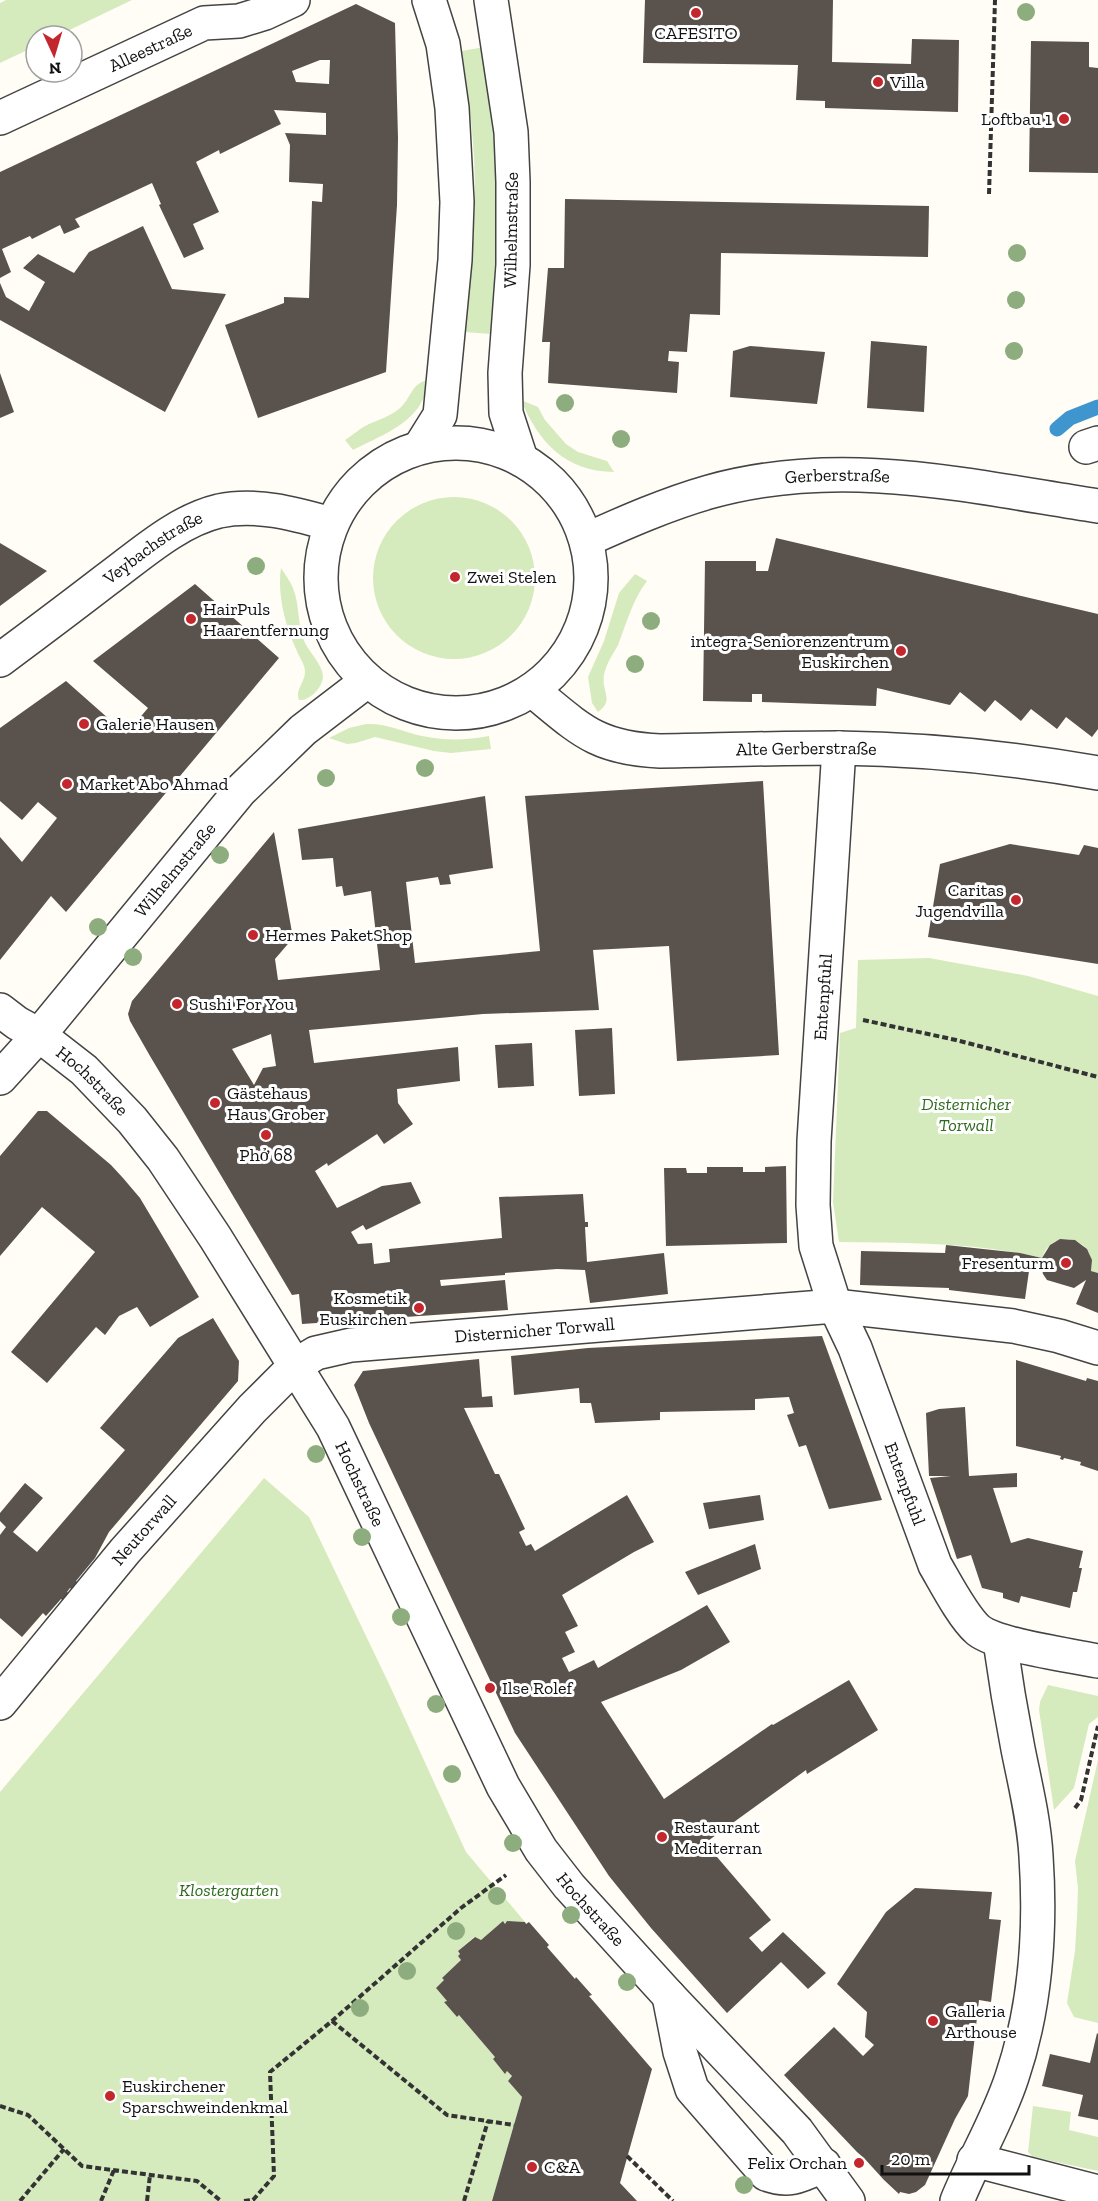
<svg xmlns="http://www.w3.org/2000/svg" width="1098" height="2201" viewBox="0 0 1098 2201" font-family="'Zilla Slab',serif">
<style>
.green{fill:#d5ebbd}
.lines{fill:none;stroke-linecap:round;stroke-linejoin:round}
.stream{stroke:#3f96cf;stroke-width:15}
.building{fill:#5a524d;fill-rule:evenodd}
.minor-casing{stroke:#444;stroke-width:36}
.path{stroke:#333;stroke-width:4;stroke-dasharray:6 3;stroke-linecap:butt}
.minor{stroke:#fff;stroke-width:33}
.tree{fill:#8dad7f}
.poi-dot{fill:#c4262e;stroke:#fff;stroke-width:2}
.labels{text-anchor:middle;dominant-baseline:central;stroke-width:6;stroke-linejoin:round;paint-order:stroke}
.poi-label{font-size:18px;fill:#111;stroke:#fff;text-anchor:start}
.street-label{font-size:18px;fill:#111;stroke:#fff}
.park-label{font-size:18px;font-style:italic;fill:#2f6b1f;stroke:#fff}
</style>
<rect width="100%" height="100%" fill="#fffdf5"/>
<path class="green" d="M6 0H132L57 36H36V46L0 63V3Z
M484 47C499 145 498 236 491 334L465 332C471 274 477 215 474 157 472 121 467 86 462 51Z
M428 380C426 386 425 393 423 399 412 425 376 438 353 450L345 440C353 435 360 428 369 424 379 420 390 416 399 409 411 399 411 383 428 380Z
M521 400 538 407 545 420 566 444 578 452 607 461 614 472C565 471 539 443 521 400Z
M373 578a81 81 0 1 1 162 0a81 81 0 1 1-162 0Z
M281 568C285 574 290 581 293 588 300 605 297 625 305 643 310 653 322 664 323 676 323 687 310 701 299 700 294 688 309 680 304 666 302 660 298 655 296 649 285 626 277 593 281 568Z
M635 574 647 581C632 601 627 622 618 645 613 654 606 664 604 675 601 692 615 700 598 712L592 703 588 677 604 641 619 593Z
M366 724C386 723 403 732 422 736 445 741 467 740 489 736L491 749 451 753 434 751 375 737 356 743 347 744 329 738 349 728Z
M929 958 1028 976 1098 996V1273L1091 1271C1097 1237 1052 1226 1042 1258 976 1242 906 1243 839 1242L833 1202 840 1033 856 1028 858 960Z
M264 1478 309 1517 390 1686 466 1852 525 1922 508 1921 505 1924 503 1921 481 1940 474 1937 458 1951 460 1954 458 1956 461 1960 442 1978 444 1980 436 1988 447 2001 445 2003 457 2017 459 2015 495 2057 493 2059 505 2073 507 2071 512 2076 508 2081 522 2097 492 2201H0V1792Z
M1048 1685 1098 1696V1717L1089 1724 1074 1788 1054 1810 1039 1710 1040 1702Z
M1098 1760V2023L1074 2017 1067 2003 1075 1951 1077 1918 1078 1888 1075 1861Z
M1033 2106 1071 2112 1069 2130 1098 2137V2171L1033 2157 1028 2152Z"/>
<g class="lines">
<path class="stream" d="M1057 429 1070 418 1098 407"/>
</g>
<path class="building" d="M645 0H833L832 62 911 64 912 39 959 40 958 112 825 108V101L796 100 798 65 643 63Z
M356 4 395 23 398 138 397 205 386 372 258 418 225 325 284 303V297L309 298 312 201 322 202 323 184 289 182 290 145 285 133 326 135V113L274 110 281 124 220 154 219 150 196 162 219 212 193 224 204 249 184 258 159 205 161 204 152 183 75 219 80 227 64 234 60 225 32 239 30 236 2 249 11 272 0 278V172ZM320 60H330L329 84 296 82 292 71Z
M1031 41 1089 42V67L1098 68V173L1029 172Z
M565 199 929 206 928 257 721 253 720 315 690 314 687 352 669 351 668 361 679 362 677 393 548 383 550 342H542L548 268H564Z
M143 226 172 289 226 294 165 412 0 320V283L6 297 29 311 45 282 23 268 38 254 74 273 89 252Z
M871 341 927 346 924 412 867 408Z
M750 346 825 352 817 404 730 397 733 351Z
M0 373 14 412 0 418Z
M776 538 1098 614V729L1092 737 1066 717 1057 729 1031 709 1021 721 995 700 985 712 960 692 950 705 877 688 876 706 762 702V694H752V702L703 701 705 561H756V571H768Z
M0 543 47 571 0 606Z
M195 584 279 658 66 912 51 896 0 960V837L22 862 57 818 38 802 22 820 0 801V728L66 681 126 734 148 708 93 661Z
M763 781 779 1055 677 1061 669 946 593 950 599 1010 483 1014 309 1030 314 1063 458 1047 460 1081 397 1089 398 1103 413 1124 384 1144 377 1134 328 1166 327 1163 315 1171 337 1208 382 1186 411 1182 421 1203 366 1230 363 1225 351 1232 358 1244 372 1243 374 1264 390 1262 389 1249 502 1238 499 1197 583 1194 585 1222H588V1227H585L587 1262 664 1253 668 1294 590 1303 585 1270 557 1269 505 1273V1275L440 1280 441 1286 505 1280 508 1310 302 1324 299 1294 292 1295 150 1056 130 1021 128 1014 132 1001 274 832 293 938 275 959 278 980 380 970 371 891 344 896 342 886 336 887 333 858 302 860 298 829 485 796 493 868 449 875 451 884 440 885 438 877 406 882 415 963 540 951 525 796ZM271 1034 276 1066 263 1068 254 1085 232 1049Z
M1010 844 1079 855 1084 845 1098 848V964L928 937 940 864Z
M612 1028 615 1094 579 1096 575 1030Z
M532 1043 534 1086 498 1088 495 1045Z
M38 1111H47L111 1165 123 1178 140 1198 199 1297 150 1327 137 1307 119 1316 105 1335 96 1327 47 1383 11 1352 95 1252 42 1207 0 1256V1156Z
M786 1166 787 1243 666 1246 664 1168H686L687 1173H707V1167H743V1172H765V1167Z
M1060 1239 1075 1240 1087 1249 1092 1260 1091 1271 1098 1273V1313L1076 1304 1086 1280 1074 1288 1047 1280 1043 1274 1041 1265 1030 1264 1025 1299 949 1290V1288L860 1285 861 1251 945 1253 946 1245 1020 1253 1042 1258 1050 1245Z
M213 1318 239 1361 238 1381 109 1532 95 1558 76 1581 81 1586 75 1592 70 1588 67 1592 72 1595 66 1603 61 1599 46 1616 43 1613 22 1637 0 1618V1535L6 1527 0 1521V1513L25 1483 43 1498 13 1532 37 1552 125 1450 100 1428 178 1338Z
M822 1336 882 1500 829 1509 806 1445 799 1447 787 1415 794 1413 789 1397 755 1399V1410L660 1412V1420L595 1423 591 1403H580L579 1388 514 1395 511 1356 588 1348Z
M479 1359 482 1397 492 1396 493 1407 464 1408 495 1474H499L525 1529 519 1532 526 1546 531 1544 535 1551 627 1495 654 1542 634 1552 562 1595 578 1626 565 1632 575 1652 562 1658 569 1672 594 1660 598 1668 707 1605 730 1642 681 1670 601 1702 664 1799 772 1724 773 1725 849 1680 878 1730 807 1774 806 1770 705 1843 771 1920 749 1938 762 1952 783 1932 826 1973 808 1989 781 1962 727 2013 651 1928 609 1876 515 1733 369 1423 354 1385 363 1371Z
M1016 1360 1086 1381 1087 1378 1098 1381V1471L1080 1465 1081 1462 1064 1458 1063 1460 1060 1459 1061 1456 1016 1446Z
M965 1407 969 1476 1017 1473V1487L993 1488 1011 1543 1028 1538 1083 1551 1079 1568H1082L1077 1592H1073L1070 1608 1021 1596 1019 1603 1003 1598V1593L982 1588 971 1555 957 1559 930 1478 951 1476H929L926 1413 939 1409Z
M760 1495 764 1520 709 1529 703 1503Z
M755 1544 761 1569 698 1595 685 1572Z
M915 1888 992 1892 989 1919 1001 1920 991 2002 979 2000 968 2096 955 2119 925 2185 916 2192 909 2194 900 2192 899 2194 884 2180 864 2158 857 2152 784 2075 834 2027 863 2056 874 2045 865 2037 867 2012 837 1984 886 1912Z
M503 1921 505 1924 507 1921 525 1922 526 1924 529 1922 549 1945 547 1947 575 1979 576 1977 592 1995 589 1996 652 2069 620 2183 637 2201H492L522 2097 508 2081 512 2076 507 2071 505 2074 493 2059 495 2057 459 2015 457 2017 444 2002 447 2001 436 1988 444 1980 442 1978 461 1960 458 1956 460 1954 458 1951 475 1937 481 1940Z
M1097 2033 1098 2034V2120L1078 2116 1083 2095 1042 2086 1050 2054 1090 2063Z"/>
<g class="lines">
<g class="minor-casing">
<g id="minor">
<path d="M491 0 511 132 513 182V265L505 373 506 413 521 459"/>
<path id="s1" d="M0 118 204 23 239 21 265 13 293 0"/>
<circle cx="456" cy="578" r="135"/>
<path d="M420 447 440 415 455 260 457 202 452 108 443 44 429 0"/>
<path d="M1086 447 1098 443"/>
<path id="s2" d="M586 540C626 522 667 504 709 492 840 455 968 486 1098 506"/>
<path id="s3" d="M0 660C35 634 71 607 106 580 140 555 177 521 219 511 257 503 295 514 331 524"/>
<path id="s4" d="M532 690C580 729 595 748 660 751 719 750 779 748 838 748 925 749 1012 758 1098 773"/>
<path id="s5" d="M839 748 814 1141 813 1205 816 1246 835 1306 855 1348 935 1565C945 1582 963 1617 978 1630 998 1646 1070 1655 1098 1661"/>
<path id="s6" d="M0 1010 17 1023 39 1035 84 1070 132 1120 163 1159 215 1237 333 1427 503 1786 541 1850 569 1886 669 1996 797 2131 848 2201"/>
<path id="s7" d="M0 1078 39 1035 240 791 303 730 367 681"/>
<path id="s8" d="M0 1703 125 1551 252 1409 296 1365 316 1353 351 1345 835 1306 1013 1326 1059 1336 1098 1348"/>
<path d="M669 1996 680 2052 692 2089 766 2174C790 2183 802 2175 824 2165"/>
<path d="M974 2160 1098 2192"/>
<path d="M957 2201C974 2159 998 2120 1012 2077 1036 2006 1041 1930 1036 1856 1034 1820 1025 1784 1018 1749 1011 1713 1005 1677 1000 1641"/>
</g>
</g>
<path class="path" d="M989 194 995 0
M863 1020 956 1040 1098 1077
M1075 1808 1081 1800 1098 1726
M332 2021 447 2115 514 2125
M0 2106 28 2115 82 2166 197 2181 221 2201
M627 2156 673 2201
M20 2201 64 2149
M101 2201 114 2170
M147 2201 150 2175
M244 2201 253 2200 274 2176 270 2072 332 2021 461 1908 506 1875
M464 2201 488 2121"/>
<use href="#minor" class="minor"/>
</g>
<g class="tree">
<circle cx="1026" cy="12" r="9"/>
<circle cx="1017" cy="253" r="9"/>
<circle cx="1016" cy="300" r="9"/>
<circle cx="1014" cy="351" r="9"/>
<circle cx="565" cy="403" r="9"/>
<circle cx="621" cy="439" r="9"/>
<circle cx="256" cy="566" r="9"/>
<circle cx="651" cy="621" r="9"/>
<circle cx="635" cy="664" r="9"/>
<circle cx="425" cy="768" r="9"/>
<circle cx="326" cy="778" r="9"/>
<circle cx="220" cy="855" r="9"/>
<circle cx="98" cy="927" r="9"/>
<circle cx="133" cy="957" r="9"/>
<circle cx="316" cy="1454" r="9"/>
<circle cx="362" cy="1537" r="9"/>
<circle cx="401" cy="1617" r="9"/>
<circle cx="436" cy="1704" r="9"/>
<circle cx="452" cy="1774" r="9"/>
<circle cx="513" cy="1843" r="9"/>
<circle cx="497" cy="1896" r="9"/>
<circle cx="571" cy="1915" r="9"/>
<circle cx="456" cy="1931" r="9"/>
<circle cx="407" cy="1971" r="9"/>
<circle cx="627" cy="1982" r="9"/>
<circle cx="360" cy="2008" r="9"/>
<circle cx="744" cy="2185" r="9"/>
</g>
<g class="poi-dot">
<circle cx="696" cy="13" r="6"/>
<circle cx="878" cy="82" r="6"/>
<circle cx="1064" cy="119" r="6"/>
<circle cx="455" cy="577" r="6"/>
<circle cx="191" cy="619" r="6"/>
<circle cx="901" cy="651" r="6"/>
<circle cx="84" cy="724" r="6"/>
<circle cx="67" cy="784" r="6"/>
<circle cx="1016" cy="900" r="6"/>
<circle cx="253" cy="935" r="6"/>
<circle cx="177" cy="1004" r="6"/>
<circle cx="215" cy="1103" r="6"/>
<circle cx="266" cy="1135" r="6"/>
<circle cx="1066" cy="1263" r="6"/>
<circle cx="419" cy="1308" r="6"/>
<circle cx="490" cy="1688" r="6"/>
<circle cx="662" cy="1837" r="6"/>
<circle cx="933" cy="2021" r="6"/>
<circle cx="110" cy="2096" r="6"/>
<circle cx="859" cy="2163" r="6"/>
<circle cx="532" cy="2167" r="6"/>
</g>
<g class="labels">
<g class="poi-label">
<text x="696" y="33" text-anchor="middle">CAFESITO</text>
<text x="890" y="82">Villa</text>
<text x="1052" y="119" text-anchor="end">Loftbau 1</text>
<text x="467" y="577">Zwei Stelen</text>
<text x="203" y="609">HairPuls<tspan x="203" dy="21">Haarentfernung</tspan></text>
<text x="889" y="641" text-anchor="end">integra-Seniorenzentrum<tspan x="889" dy="21">Euskirchen</tspan></text>
<text x="96" y="724">Galerie Hausen</text>
<text x="79" y="784">Market Abo Ahmad</text>
<text x="1004" y="890" text-anchor="end">Caritas<tspan x="1004" dy="21">Jugendvilla</tspan></text>
<text x="265" y="935">Hermes PaketShop</text>
<text x="189" y="1004">Sushi For You</text>
<text x="227" y="1093">Gästehaus<tspan x="227" dy="21">Haus Grober</tspan></text>
<text x="266" y="1155" text-anchor="middle">Phở 68</text>
<text x="1054" y="1263" text-anchor="end">Fresenturm</text>
<text x="407" y="1298" text-anchor="end">Kosmetik<tspan x="407" dy="21">Euskirchen</tspan></text>
<text x="502" y="1688">Ilse Rolef</text>
<text x="674" y="1827">Restaurant<tspan x="674" dy="21">Mediterran</tspan></text>
<text x="945" y="2011">Galleria<tspan x="945" dy="21">Arthouse</tspan></text>
<text x="122" y="2086">Euskirchener<tspan x="122" dy="21">Sparschweindenkmal</tspan></text>
<text x="847" y="2163" text-anchor="end">Felix Orchan</text>
<text x="544" y="2167">C&amp;A</text>
</g>
<g class="street-label">
<text stroke="none"><textPath href="#s1" startOffset="166">Alleestraße</textPath></text>
<text transform="translate(511 230) rotate(-89)">Wilhelmstraße</text>
<text stroke="none"><textPath href="#s2" startOffset="262">Gerberstraße</textPath></text>
<text stroke="none"><textPath href="#s3" startOffset="190">Veybachstraße</textPath></text>
<text stroke="none"><textPath href="#s4" startOffset="292">Alte Gerberstraße</textPath></text>
<text stroke="none"><textPath href="#s7" startOffset="272">Wilhelmstraße</textPath></text>
<text transform="translate(823 997) rotate(-86)">Entenpfuhl</text>
<text stroke="none"><textPath href="#s6" startOffset="117">Hochstraße</textPath></text>
<text stroke="none"><textPath href="#s8" startOffset="693">Disternicher Torwall</textPath></text>
<text stroke="none"><textPath href="#s6" startOffset="603">Hochstraße</textPath></text>
<text stroke="none"><textPath href="#s5" startOffset="753">Entenpfuhl</textPath></text>
<text stroke="none"><textPath href="#s8" startOffset="225">Neutorwall</textPath></text>
<text stroke="none"><textPath href="#s6" startOffset="1089">Hochstraße</textPath></text>
</g>
<g class="park-label">
<text x="966" y="1104">Disternicher<tspan x="966" dy="21">Torwall</tspan></text>
<text x="229" y="1890">Klostergarten</text>
</g>
</g>
<g transform="translate(54 54) rotate(176)"><circle r="28" fill="#ffffff" stroke="#a0a0a0" stroke-width="1.5"/>
<path d="M0-4.5L10 22L0 15L-10 22Z" fill="#c4262e"/>
<text y="-9" font-size="16" font-weight="bold" text-anchor="middle" fill="#111111">N</text>
</g>
<path d="M882 2165v9h147v-9" fill="none" stroke="#111111" stroke-width="3"/>
<text x="891" y="2165" font-size="18" fill="#111111" stroke="#ffffff" stroke-width="4.5" paint-order="stroke">20 m</text>
</svg>
